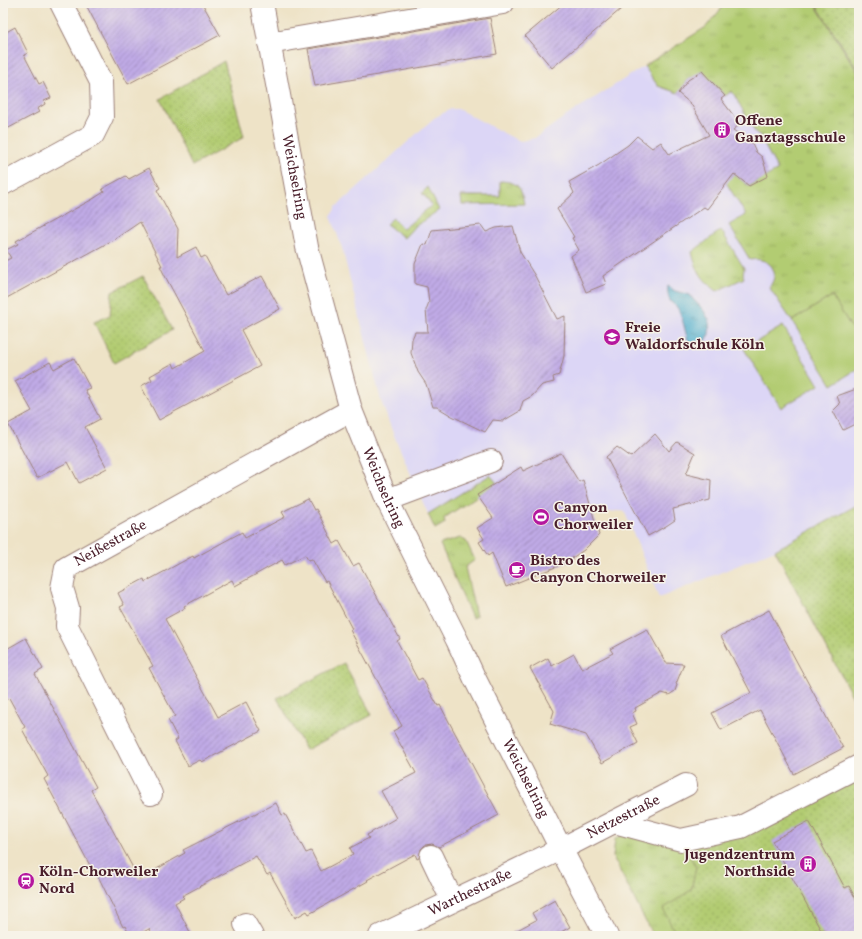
<svg xmlns="http://www.w3.org/2000/svg" width="862" height="939" viewBox="0 0 862 939" font-family="Vollkorn,serif">
<style>
.built{fill:#dcd6f6}
.grass{fill:url(#grass-tufts);stroke:#7e764e}
.park{fill:url(#park-dots);stroke:#7e764e}
.pitch{fill:#b2cc72;stroke:#7e764e}
.water{fill:url(#water-ripples);stroke:#4c667c}
.building{fill:url(#building-hatch)}
.lines{fill:none;stroke-linecap:round;stroke-linejoin:round}
.minor-casing{stroke:#9c8179;stroke-width:24}
.minor{stroke:#fff;stroke-width:22}
.labels{text-anchor:middle;dominant-baseline:central;stroke-width:3;stroke-linejoin:round;paint-order:stroke}
.poi-label{font-size:15px;font-weight:bold;fill:#4a1f2b;stroke:#f7f3e8;text-anchor:start}
.street-label{font-size:15px;fill:#4a1f2b;stroke:#f7f3e8}
</style>
<defs>
<pattern id="grass-tufts" width="24" height="20" patternUnits="userSpaceOnUse"><rect width="24" height="20" fill="#b2cc72"/><path d="M3 7l-1-3M5 7V3M7 7l1-3M15 17l-1-3M17 17v-4M19 17l1-3" fill="none" stroke="#9baf63"/></pattern>
<pattern id="park-dots" width="8" height="8" patternUnits="userSpaceOnUse"><rect width="8" height="8" fill="#b2cc72"/><path d="M2 2h.1M6 6h.1" fill="none" stroke="#9baf63" stroke-width="1.8" stroke-linecap="round"/></pattern>
<pattern id="water-ripples" width="26" height="14" patternUnits="userSpaceOnUse"><rect width="26" height="14" fill="#4fadce"/><path d="M2 4q2-2 4 0t4 0M15 11q2-2 4 0t4 0" fill="none" stroke="#448ca7"/></pattern>
<pattern id="building-hatch" width="6" height="6" patternUnits="userSpaceOnUse"><rect width="6" height="6" fill="#c0aae6"/><path d="M-1 1l2-2M0 6l6-6M5 7l2-2" fill="none" stroke="#9e8abb"/></pattern>
</defs>
<rect width="100%" height="100%" fill="#f7f3e8"/>
<filter id="ink" filterUnits="userSpaceOnUse"><feTurbulence type="fractalNoise" baseFrequency=".025" numOctaves="2"/><feDisplacementMap in="SourceGraphic" scale="8" xChannelSelector="R" yChannelSelector="G"/><feConvolveMatrix kernelMatrix="1 2 1 2 8 2 1 2 1" color-interpolation-filters="sRGB"/></filter>
<filter id="wash" filterUnits="userSpaceOnUse"><feTurbulence type="fractalNoise" baseFrequency=".012" numOctaves="4" result="noise"/><feDisplacementMap in="SourceGraphic" scale="16" xChannelSelector="R" yChannelSelector="G"/><feGaussianBlur stdDeviation="0.9" result="paint"/><feColorMatrix in="noise" values="0 0 0 0 0 0 0 0 0 0 0 0 0 0 0 0 0 1.4 0 .05"/><feComposite in="paint" operator="in"/></filter>
<g filter="url(#wash)">
<rect width="100%" height="100%" fill="#eee3c7"/>
<path class="built" d="M726 3H815L859 72V504L775 550 659 598 624 510 593 514 583 481 579 482 561 453 497 483 490 475 428 514 393 433 381 401 342 248 331 216 336 207 434 118 451 109H458L515 139 521 141 535 138 566 116 706 27Z"/>
<path class="grass" d="M726 3H814L859 74V340L832 296 792 321 769 287C782 272 769 256 750 260L729 225 746 215 722 176 729 166 738 177 749 186 778 170 766 148 763 138 755 132 732 91 725 96 711 81 710 82 703 71 688 80 678 93 658 86 644 66 706 27Z
M500 181C519 182 521 187 524 204L462 205 461 196H500Z
M428 187 439 210 414 227 404 238 386 224 393 218 403 229 432 205 422 193Z
M721 230 744 268 743 275 744 278 717 291C702 280 696 270 692 252Z
M490 475 497 483 444 518 445 523 435 529 428 514Z
M460 538 466 541 475 560 465 567 476 616 472 618 440 544Z
M627 831 681 840 696 867 691 890 664 909 677 936H653L613 857 615 839Z"/>
<path class="park" d="M815 3H859V72Z
M224 61 244 137 192 166 160 99Z
M143 276 172 330 114 363 94 322 110 315 112 292Z
M859 504V709L775 550Z
M344 663 372 715 306 750 277 698Z
M859 766V905L849 886 845 888 822 933 824 936H677L663 909 691 890 696 867 681 840 742 827Z"/>
<path class="pitch" d="M832 296 859 340V368L832 385 792 321Z
M783 326 819 385 781 408 744 349Z"/>
<path class="water" d="M668 286 675 291 690 295C694 302 700 305 704 311 706 314 706 316 709 319 710 339 710 342 690 346 685 335 683 314 676 306 675 304 672 304 671 302 668 298 667 291 668 286Z"/>
<g id="blocks">
<path class="building" d="M85 3H202L220 35 128 84Z
M564 3H628L552 68 525 36Z
M490 18 497 54 315 86 308 49Z
M15 27 28 53 24 55 39 84 43 82 51 98 44 101 45 104 37 109 39 112 3 131V34Z
M702 71 725 96 721 99 740 124 733 130 752 143 756 152 762 157 768 176 749 186 734 174 707 209 704 207 603 276 606 284 586 292 571 256 579 250 572 238 574 237 557 209 574 193 569 182 599 165 628 145 637 136 652 148 661 142 669 154 709 135 691 104 678 93 688 80Z
M149 168 160 188 157 190 178 229 177 257 196 247 201 258 205 256 226 295 262 276 280 309 241 330 260 366 159 420 141 386 152 380 150 376 173 363 175 368 205 351 165 276 160 266H162L140 222 115 239 3 300V262L11 258 6 250 18 244 16 241 93 199 104 192 102 189 126 176 129 179Z
M481 225 486 232 496 228 513 226 520 252 535 276 557 319 565 316 564 356 559 375 553 377 554 382 542 385 532 396 523 401 520 411 503 421 493 420 485 432 452 416 437 407H433L426 384 418 372 411 353 412 339 415 332H428L426 310 429 302 427 287 415 284V264L423 244 427 245 432 230Z
M74 358 90 388 85 390 100 419 85 427 107 468 79 483 68 462 37 478 8 424 32 411 15 381 50 362 54 369Z
M859 388V422L843 430 833 411 840 404 837 396Z
M655 434 669 451 677 442 695 453 686 474 711 480 710 500 673 509 675 520 666 526 648 536 606 457 617 447 631 457Z
M561 453 579 482 583 480 599 535 584 550 572 558 573 560 506 587 492 553 488 556 479 542 484 539 477 528 493 518 477 495 521 467 523 471Z
M308 499 314 510 316 509 334 544 339 541 353 566 359 563 400 639 397 641 418 680 422 678 438 706 440 705 499 815 439 847 432 844 425 845 421 849 419 858 417 859 415 854 367 880 368 881 309 914 307 911 295 918 270 873 267 875 256 856 182 896 184 898 175 903 192 936H153L149 929 136 936H130L125 926 123 927 97 874 95 875 44 779 48 776 22 729 25 727 9 698 3 701V651L26 638 43 669 35 674 96 787 91 790 139 879 185 853 183 850 276 803 282 815 285 814 306 853 311 851 321 871 353 854 350 848 369 838 367 835 396 818 381 791 416 773 393 731 402 726 350 630 352 629 327 581 325 582 312 559 308 560 305 555 285 565 282 560 235 586 232 580 184 606 185 608 165 619 218 717 246 702 261 731 202 762 200 760 188 766 175 741 178 739 168 720 175 716 149 668 153 666 120 607 124 605 118 593 144 579 145 582 193 556 194 558 242 532 245 538 285 517 282 512Z
M769 610 843 748 794 774 760 710 721 730 712 713 751 693 721 636Z
M647 629 666 663 684 664 676 684 677 685 675 691 669 695 662 693 635 708 636 711 632 713 637 724 630 727 638 743 602 763 586 735 550 724 554 711 530 668 548 658 552 666 574 654 582 669 613 653 610 649Z
M809 821 845 888 849 886 859 905V936H824L772 841Z
M555 900 570 927 554 936H506L536 920 532 913Z"/>
</g>
</g>
<g filter="url(#ink)">
<use href="#blocks" fill-opacity="0" stroke="#9c8179" stroke-width="1"/>
<g class="lines">
<g class="minor-casing">
<g id="minor">
<path id="s1" d="M262 3 307 247 351 410 387 500 457 640 474 677 561 849 607 936"/>
<path d="M269 43 503 3"/>
<path d="M3 184 93 135 102 117 101 82 61 3"/>
<path d="M387 500 491 461"/>
<path id="s2" d="M151 794 67 626 68 608 62 588 66 568 351 410"/>
<path d="M614 822 681 840 741 827 859 766"/>
<path d="M431 856 452 900"/>
<path d="M245 924 252 936"/>
<path id="s3" d="M380 936 561 849 686 785"/>
</g>
</g>
<use href="#minor" class="minor"/>
</g>
</g>
<defs>
<g id="building-disc" transform="scale(0.9)"><circle r="9.5" fill="#b5179e" stroke="#f7f3e8"/><path d="M-4-6H4V6H1V3H-1V6H-4ZM-2.5-4.3h1.7v1.8h-1.7ZM.8-4.3h1.7v1.8H.8ZM-2.5-1h1.7V.8h-1.7ZM.8-1h1.7V.8H.8Z" fill="#fff"/></g>
<g id="school-disc" transform="scale(0.9)"><circle r="9.5" fill="#b5179e" stroke="#f7f3e8"/><path d="M0-5L7-2L0 1L-7-2ZM-4 1L0 2.5L4 1V4Q0 6-4 4Z" fill="#fff"/></g>
<g id="stadium-disc" transform="scale(0.9)"><circle r="9.5" fill="#b5179e" stroke="#f7f3e8"/><path d="M0-5a6.5 5 0 1 0 0 10a6.5 5 0 1 0 0-10ZM-3.5-1.8h7v3.6h-7Z" fill="#fff"/></g>
<g id="cafe-disc" transform="scale(0.9)"><circle r="9.5" fill="#b5179e" stroke="#f7f3e8"/><path d="M-5.5-4.5H6V0H3Q3 3.5 0 3.5H-2.5Q-5.5 3.5-5.5 0ZM3-3.2v2h1.7v-2ZM-6 4.5H4V6H-6Z" fill="#fff"/></g>
<g id="station-disc" transform="scale(0.9)"><circle r="9.5" fill="#b5179e" stroke="#f7f3e8"/><path d="M-3-6H3Q5-6 5-4V2Q5 4 3 4L4.5 6H3L1.5 4h-3L-3 6H-4.5L-3 4Q-5 4-5 2V-4Q-5-6-3-6ZM-3.5-4v3h7v-3ZM-3.5 1v1.5H-2V1ZM2 1v1.5H3.5V1Z" fill="#fff"/></g>
</defs>
<g fill-rule="evenodd">
<use href="#building-disc" x="722" y="130"/>
<use href="#school-disc" x="612" y="337"/>
<use href="#stadium-disc" x="541" y="517"/>
<use href="#cafe-disc" x="517" y="570"/>
<use href="#building-disc" x="808" y="864"/>
<use href="#station-disc" x="26" y="881"/>
</g>
<g class="labels">
<g class="poi-label">
<text x="735" y="121">Offene<tspan x="735" dy="17">Ganztagsschule</tspan></text>
<text x="625" y="328">Freie<tspan x="625" dy="17">Waldorfschule Köln</tspan></text>
<text x="554" y="508">Canyon<tspan x="554" dy="17">Chorweiler</tspan></text>
<text x="530" y="561">Bistro des<tspan x="530" dy="17">Canyon Chorweiler</tspan></text>
<text x="795" y="855" text-anchor="end">Jugendzentrum<tspan x="795" dy="17">Northside</tspan></text>
<text x="39" y="872">Köln-Chorweiler<tspan x="39" dy="17">Nord</tspan></text>
</g>
<g class="street-label">
<text stroke="none"><textPath href="#s1" startOffset="177">Weichselring</textPath></text>
<text stroke="none"><textPath href="#s1" startOffset="501">Weichselring</textPath></text>
<text stroke="none"><textPath href="#s2" startOffset="298">Neißestraße</textPath></text>
<text stroke="none"><textPath href="#s1" startOffset="825">Weichselring</textPath></text>
<text stroke="none"><textPath href="#s3" startOffset="271">Netzestraße</textPath></text>
<text stroke="none"><textPath href="#s3" startOffset="100">Warthestraße</textPath></text>
</g>
</g>
<rect width="862" height="939" fill="none" stroke="#f7f3e8" stroke-width="16"/>
</svg>
